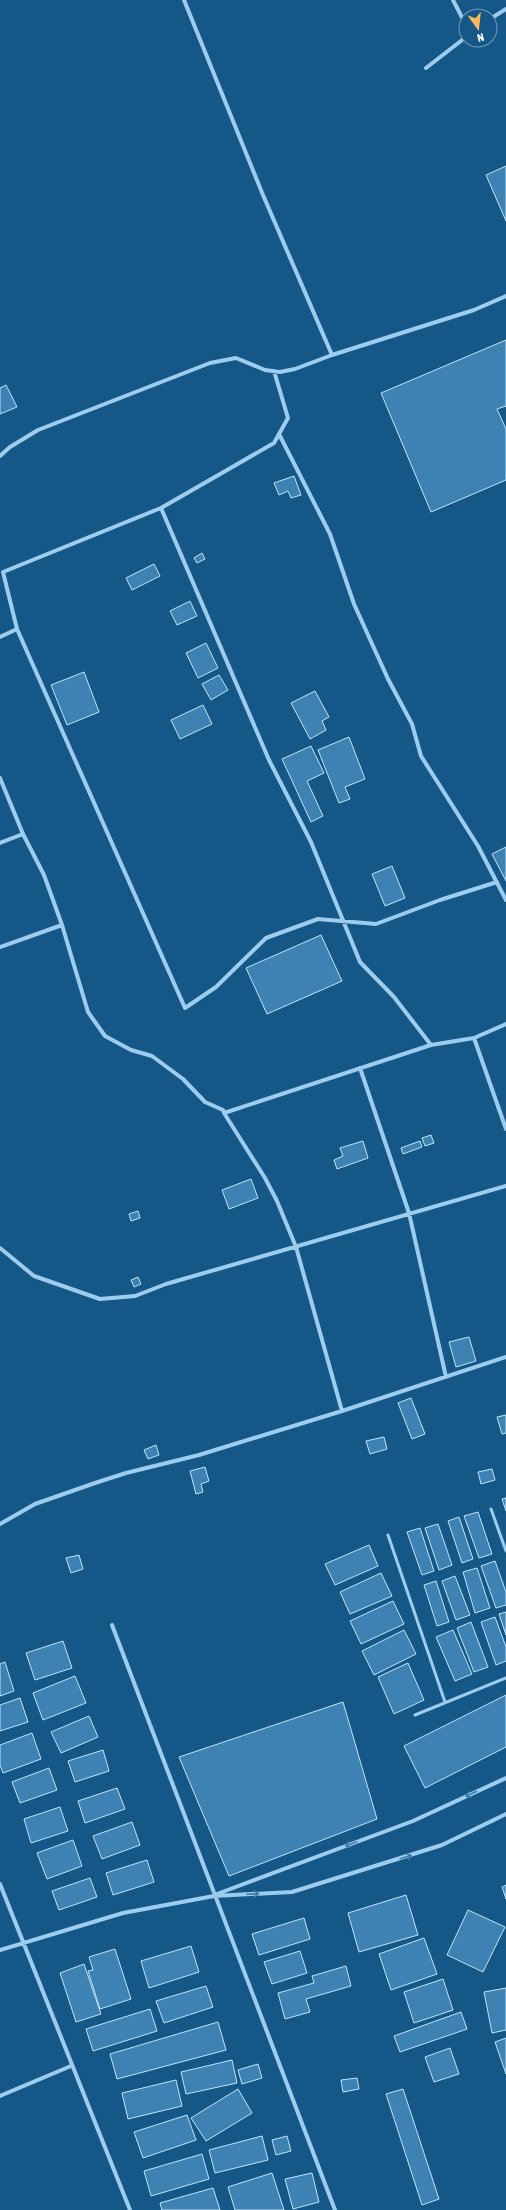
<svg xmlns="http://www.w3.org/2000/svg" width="506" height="2210" viewBox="0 0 506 2210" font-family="'Asap Condensed',sans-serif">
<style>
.building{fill:#3d82b2;stroke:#c2e4fb}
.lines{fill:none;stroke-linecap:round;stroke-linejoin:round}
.lane{stroke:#9ccdef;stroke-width:3}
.street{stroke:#9ccdef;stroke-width:4}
.oneway{stroke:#3e7ba7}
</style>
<rect width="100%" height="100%" fill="#155888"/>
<path class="building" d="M506 166V221L486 175Z
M506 340V406L497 409 506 429V480L431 512 381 393Z
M6 385 17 407 0 414V388Z
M294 476 301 495 291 498 288 491 279 495 274 483Z
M202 553 205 559 197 563 194 558Z
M154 564 160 576 132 590 126 578Z
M190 601 197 616 177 625 170 611Z
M206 643 218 668 198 678 186 653Z
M84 672 99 712 67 725 51 685Z
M219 675 228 690 211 700 202 684Z
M315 691 329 717 322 721 326 730 310 739 291 703Z
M203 705 212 724 180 739 171 720Z
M349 737 365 779 345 787 350 799 339 803 318 750Z
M311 746 324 773 307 781 323 816 311 822 282 759Z
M506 847V881L492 854Z
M392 866 405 898 385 906 372 874Z
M321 935 342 981 267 1014 246 968Z
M431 1135 434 1143 425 1146 422 1138Z
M363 1141 368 1158 337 1169 334 1160 343 1156 340 1148Z
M420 1141 422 1147 403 1154 401 1148Z
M251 1179 258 1198 229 1209 222 1190Z
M138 1211 140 1218 131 1221 129 1214Z
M138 1277 141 1284 134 1287 131 1280Z
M469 1337 476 1361 456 1367 449 1342Z
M411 1398 425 1434 412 1439 398 1403Z
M506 1415V1433L502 1434 497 1417Z
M384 1437 387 1449 370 1454 366 1441Z
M156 1445 159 1455 148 1459 144 1450Z
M205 1467 209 1481 201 1484 203 1492 196 1494 190 1471Z
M492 1469 495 1480 481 1484 478 1472Z
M506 1498V1511L502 1499Z
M478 1512 492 1554 479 1558 464 1516Z
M459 1517 473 1559 462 1563 448 1521Z
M438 1524 452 1565 439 1570 425 1528Z
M420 1528 434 1571 422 1575 407 1532Z
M369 1545 378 1566 335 1585 325 1564Z
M79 1555 83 1569 71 1573 66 1558Z
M495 1561 506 1592V1605L496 1608 481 1566Z
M477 1568 490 1608 475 1613 463 1572Z
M381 1573 392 1596 350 1614 340 1592Z
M455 1576 470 1615 456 1620 442 1581Z
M436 1581 449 1622 437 1626 424 1585Z
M393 1601 404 1624 361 1644 350 1621Z
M506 1612V1635L499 1614Z
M495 1617 506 1647V1661L496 1665 481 1622Z
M471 1622 488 1667 474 1672 457 1628Z
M404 1630 416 1654 374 1675 362 1651Z
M453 1630 472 1674 455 1681 436 1637Z
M63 1641 72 1668 35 1680 26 1653Z
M5 1662 14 1691 0 1696V1664Z
M408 1663 424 1700 394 1714 378 1677Z
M75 1676 86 1703 43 1720 33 1693Z
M506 1695V1747L425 1788 404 1746Z
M20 1698 28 1722 0 1731V1705Z
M343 1702 377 1819 229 1876 179 1757Z
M89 1716 98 1737 61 1753 51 1732Z
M32 1733 41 1759 3 1773 0 1765V1745Z
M103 1750 109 1771 75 1782 68 1761Z
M49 1768 57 1790 20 1803 12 1782Z
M117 1788 125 1809 85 1823 78 1801Z
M60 1807 68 1831 31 1843 24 1819Z
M132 1822 140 1845 102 1859 93 1836Z
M73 1840 82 1866 47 1879 37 1853Z
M147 1860 154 1882 113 1895 106 1873Z
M90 1878 97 1897 59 1910 52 1891Z
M506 1885V1899L502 1887Z
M406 1895 418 1935 359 1952 348 1913Z
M468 1910 505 1927 483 1972 447 1955Z
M304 1918 310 1939 259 1955 252 1934Z
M424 1938 437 1974 391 1990 379 1954Z
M191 1946 199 1972 149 1988 141 1961Z
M115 1949 131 1999 100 2009 88 1971 93 1970 89 1957Z
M300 1951 307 1973 272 1984 264 1962Z
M84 1964 101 2014 76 2022 60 1973Z
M346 1966 351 1986 306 1999 310 2012 285 2019 278 1993 314 1983 312 1976Z
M443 1979 453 2010 414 2023 404 1992Z
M206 1986 213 2007 164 2023 156 2001Z
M506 1988V2030L492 2033 484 1992Z
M150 2009 157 2031 93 2051 86 2029Z
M461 2012 467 2029 400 2052 394 2036Z
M218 2022 226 2050 117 2079 110 2054Z
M506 2038V2074L495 2042Z
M450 2048 459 2074 434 2082 425 2057Z
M232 2060 237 2083 186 2094 181 2072Z
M258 2064 262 2078 242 2084 238 2070Z
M357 2078 359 2089 343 2092 341 2080Z
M176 2080 182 2106 128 2119 122 2093Z
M238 2089 252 2113 206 2141 191 2118Z
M403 2089 439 2199 422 2205 386 2094Z
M187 2115 196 2140 143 2158 134 2132Z
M262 2136 268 2160 215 2173 209 2150Z
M287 2136 291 2151 276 2155 272 2140Z
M202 2154 209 2179 151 2196 144 2171Z
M272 2173 284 2210H235L228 2187Z
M312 2173 319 2202 293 2209 285 2179Z
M213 2188 220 2210H162L160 2203Z"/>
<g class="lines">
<path class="lane" d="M491 1509 506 1551
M388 1535 445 1702
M415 1715 506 1678"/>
<path class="street" d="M184 0 263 195 332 355 474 310 506 296
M453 0 466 25
M490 19 506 9
M426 68 466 37
M279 434 330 534 354 604 388 679 412 724 421 756 478 846 506 900
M0 456 10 447 38 430 210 363 236 358 265 370 280 372 295 369 332 355
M161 508 269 760 311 842 360 962 394 997 431 1045
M17 629 185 1008 216 987 266 938 318 919 376 924 440 900 497 882
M0 637 17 629 3 572 161 508 274 443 288 418 274 371
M0 778 23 834 44 875 62 925 88 1012 105 1036 131 1050 152 1056 183 1079 205 1102 223 1110 224 1113 431 1045 474 1038 506 1024
M0 843 23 834
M0 947 62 925
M474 1038 506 1129
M360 1068 409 1213 446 1377
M224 1113 265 1178 277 1201 296 1247 342 1411
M0 1248 34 1276 100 1299 135 1296 166 1284 506 1186
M0 1524 35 1504 95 1483 126 1473 199 1455 342 1411 506 1357
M112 1625 335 2210
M0 1884 130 2210
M217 1894 413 1821 506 1778
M0 1950 123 1913 214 1896 292 1892 442 1845 506 1814
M0 2096 71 2066"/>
</g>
<defs><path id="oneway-shaft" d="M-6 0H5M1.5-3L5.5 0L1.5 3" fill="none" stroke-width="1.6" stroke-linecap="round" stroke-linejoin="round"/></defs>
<g class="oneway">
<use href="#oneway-shaft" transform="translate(471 1794) rotate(155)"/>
<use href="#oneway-shaft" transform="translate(351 1844) rotate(160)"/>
<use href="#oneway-shaft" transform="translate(406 1857) rotate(-17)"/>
<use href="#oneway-shaft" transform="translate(253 1894) rotate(-3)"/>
</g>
<g transform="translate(478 28) rotate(165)"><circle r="19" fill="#155888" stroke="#739bb8"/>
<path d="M0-3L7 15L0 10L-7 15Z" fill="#ffb859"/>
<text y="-6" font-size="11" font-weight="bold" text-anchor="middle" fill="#ffffff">N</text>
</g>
</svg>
